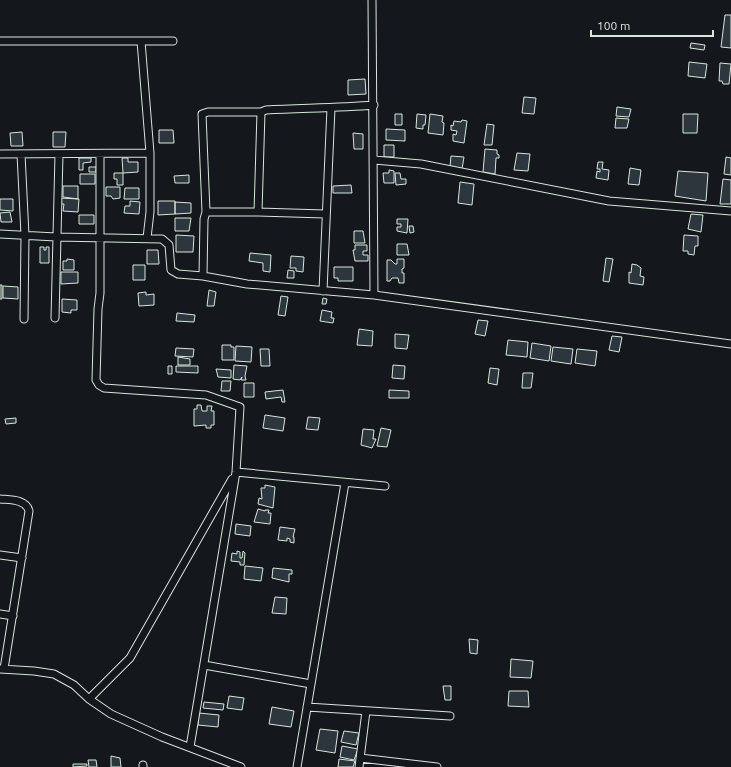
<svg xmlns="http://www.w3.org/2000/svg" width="731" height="767" viewBox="0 0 731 767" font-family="Ubuntu,sans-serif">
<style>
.building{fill:#2c363c;stroke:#d8e6dc}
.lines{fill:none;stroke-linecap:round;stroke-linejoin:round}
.street-casing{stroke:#d8e6dc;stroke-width:9}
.street{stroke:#14181c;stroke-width:7}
</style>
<rect width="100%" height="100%" fill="#14181c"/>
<path class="building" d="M725 15H731V48L721 47Z
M691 43 705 45 704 50 690 48Z
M689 62 707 64 705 78 688 76Z
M720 63 731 64 729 84H723L722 81H719Z
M365 79 366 94 348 95V80Z
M524 97 536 98 534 114 522 113Z
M617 107 631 109 629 117 616 116Z
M395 114H402V125H395Z
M417 114 426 115 425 125H423V129L416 128Z
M430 114 443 116 442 122 444 123 443 135 428 133Z
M683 114H698L697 133H683Z
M616 118 629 119 627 128H615Z
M462 120 467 121 464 143 453 141V134L456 135 457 131 451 130V125L453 126 454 121 461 122Z
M487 124 494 125 492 145H484Z
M386 129 405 130V141L386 140Z
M159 130H173L174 143H159Z
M22 132 23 146H11L10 133Z
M53 132H66L65 147H53Z
M353 133 363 134V149H354Z
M384 145H394V157H384Z
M485 149 497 150V154L499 155V158H496L495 174 483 172Z
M517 153 530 154 528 171 514 170Z
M451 156 464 157 462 169 450 166Z
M726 157 731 158V175L724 174Z
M79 158H91V162L83 163V170H79Z
M122 158H128V162H138V172L123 173Z
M598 162H603L602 169 609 170 608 180 596 178 597 171 600 172V169H597Z
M89 167H96V172H89Z
M630 168 641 170 639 185 628 184Z
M389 170 394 171V183H384L383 173H389Z
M678 171 708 173 706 201 675 196Z
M114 173H123V185H117V179H114Z
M395 173H400L401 179H406V184L396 185Z
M80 174H95V184H80Z
M189 175V183H175L174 176Z
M723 179 731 180V204H720Z
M460 182 474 184 472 205 458 203Z
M351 185 352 193H333V186Z
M63 186H78V199L63 197Z
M106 187H120V198L113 199 111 196H106Z
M125 188H139V199H124Z
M60 198 79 199 78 212 63 211 64 204H59Z
M0 199H13V211L0 210Z
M130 201 140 202 139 214 124 213 125 206H130Z
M158 201H175V214L158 215Z
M175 202 191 203V213L175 214Z
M10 212 12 222H1L0 213Z
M691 214 703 215 701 232 688 229Z
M79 215H94V224H79Z
M175 218H191L189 231H175Z
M397 219H408L407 233 397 231V227H401V224H397Z
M409 226H413L414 232 410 233Z
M354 231H363L365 243H354Z
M176 235 194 236 193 252H176Z
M684 235 698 236V246H695L694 255 688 254V251H683Z
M397 244H407L409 255H397Z
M355 245H367V251H363V255H368V261H355L353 250H355Z
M40 247H44V250H46V247H49V263H40Z
M147 250H158L159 264H147Z
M250 253 271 255 270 272 263 271V263L249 261Z
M291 256 304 257 303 272 296 271V268H290Z
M606 258 613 259 609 282 603 281Z
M67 259 74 260V270H63V261H67Z
M397 259H404V268L402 269V273H404V283H399L398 278H392L390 281H387V260H391L395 264H397Z
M632 264 637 265 641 268 640 276 644 277 643 285 629 283V272L631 273Z
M133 265H145V280H133Z
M334 267H353V281H338V278H334Z
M288 270 294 271V278H287Z
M61 272H78V283L61 284Z
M0 285H2V299H0Z
M3 286 18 287V299L3 298Z
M209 290 216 292 214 306H207Z
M146 292V295L154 294V305L139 306 138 293Z
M281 296 288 297 285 316 278 315Z
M323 298 327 299 326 304H322Z
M62 299 77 300V310H71V313L62 312Z
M322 310 332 312 331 318H334L333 323 320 321Z
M177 313 195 315 194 322 176 321Z
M478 320 488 321 485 336 475 334Z
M359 329 373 331 372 346 357 345Z
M395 334 409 335 407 349 395 348Z
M612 336 622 337 619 352 609 350Z
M508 340 528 342 527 357 506 355Z
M532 343 551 346 549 361 530 358Z
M222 345H231V347H234V360H222Z
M236 346 252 347 251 362 235 361Z
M553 347 573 349 571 364 551 361Z
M176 348 194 349 193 357 175 356Z
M260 349H269L270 366H261Z
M577 349 597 351 595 366 575 363Z
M178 357 190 359V365H178Z
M234 365 247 366 245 376 246 380H241L242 377 240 380 233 379Z
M393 365 405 366 404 379 392 378Z
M168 366H172V374H168Z
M176 366H198V373L176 372Z
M490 368 499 369 497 385 488 383Z
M216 369 231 370V378L218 377Z
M523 373H533L531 388H522Z
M222 381H231L230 391H221Z
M244 383H254V397H244Z
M283 390 285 402H282L281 397 266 399 265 392Z
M389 390 409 391V398H389Z
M197 405H201L202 411H207V406H212L211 411H214V425H211V428H206V425L194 426V409H197Z
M265 415 285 418 283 431 263 428Z
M308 417 320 418 318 430 306 429Z
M16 418V423L6 424 5 419Z
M381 428 391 430 387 447 377 446Z
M363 429 374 430 373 439H376L372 448 361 445Z
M265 485 275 487 273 508 258 504 259 498 262 499 261 488H265Z
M258 509 265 511V510H269L268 513H271L270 524 254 522Z
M236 524 251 526 250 536 235 534Z
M280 527 295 529 293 537H294V543L290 542V539L287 538V541L278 540Z
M237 551 240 552V558H242L243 551 245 553 244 565H240V562L231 561 232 553 237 554Z
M245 566 263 568 261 581 244 579Z
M273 568 292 570V574H289V582L272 578Z
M275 597 287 598 286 614 272 613Z
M469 639 478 640 477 654 470 653Z
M511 659 533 661 531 678 510 677Z
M443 686H451V700H445Z
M509 691H528L529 707 508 706Z
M229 696 244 698 242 710 227 708Z
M204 702 224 704 223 710 203 708Z
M272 707 294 711 291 727 269 724Z
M199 713 219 715 218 727 198 725Z
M320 729 338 731 335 753 316 750Z
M344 731 359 733 356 745 341 742Z
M342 746 358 749 354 760 340 757Z
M111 756 120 758 121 767H111Z
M339 759 355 761 353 767H338Z
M88 760H96L97 767H89Z
M73 764H87V766L73 767Z"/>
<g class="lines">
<g class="street-casing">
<path id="street" d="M372 0 374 295
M0 41H173
M141 41 150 153V212L147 238
M0 154 150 153
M21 154 25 235 24 319
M100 154V293L98 309 96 380 99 385 104 388 206 395 240 407 236 472 190 747
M374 160 421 164 609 201 731 211
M206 212H258L325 214
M258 212 261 112
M0 234 56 237 162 239 169 245 171 270 178 274 203 276 247 284 374 295 731 344
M203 276 204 219 206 212 202 114 208 112H261L266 110C302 108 338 108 374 105
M323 291 331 108
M55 318 59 154
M236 472 385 486
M0 499C10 500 26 499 29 511L4 669
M0 555 22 558
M0 614 13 616
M204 665 311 684
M0 669 34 671 54 674 74 685 89 699 111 714 162 737 241 767
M89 699 130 658 232 479
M307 707 450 716
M360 758 437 767
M143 767V765
M297 767 345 483
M359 767 366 711"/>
</g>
<use href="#street" class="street"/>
</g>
<path d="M591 30v6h122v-6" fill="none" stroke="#d8e6dc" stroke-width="2"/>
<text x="597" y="30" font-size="12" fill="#d8e6dc" stroke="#14181c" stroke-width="3" paint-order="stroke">100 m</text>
</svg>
